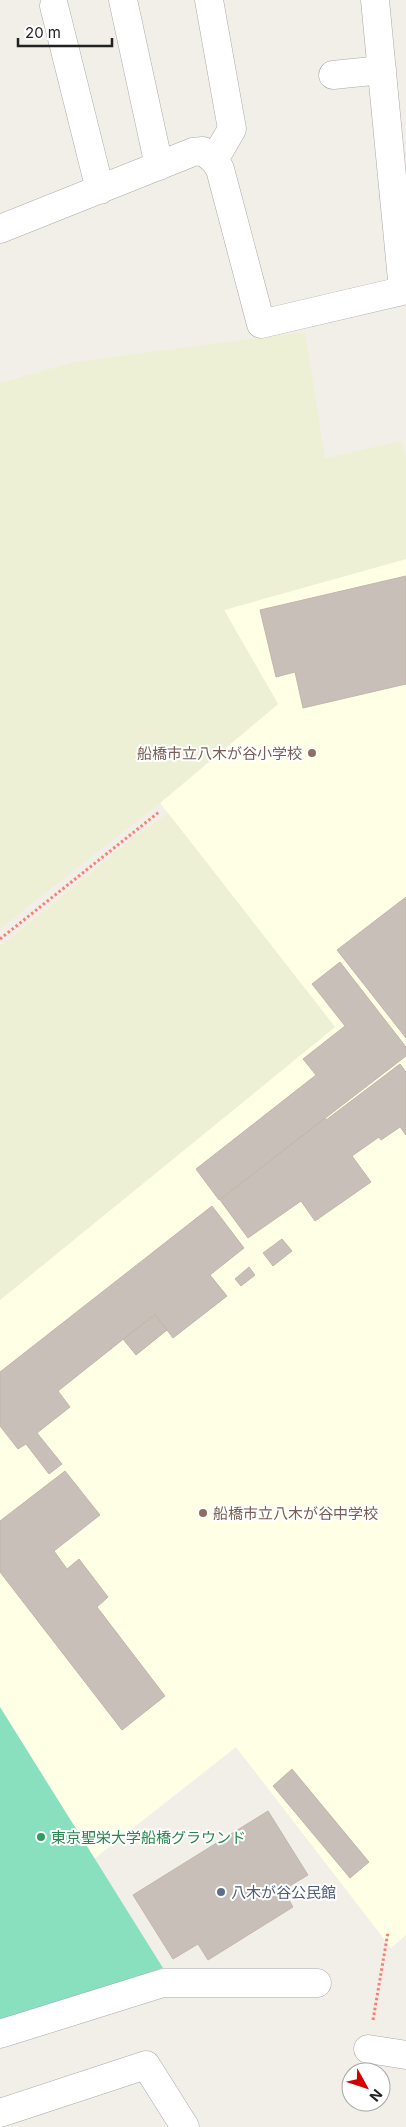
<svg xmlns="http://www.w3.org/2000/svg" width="406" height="2127" viewBox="0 0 406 2127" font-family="Inter,'Noto Sans JP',sans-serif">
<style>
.education{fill:#ffffe5}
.farmland{fill:#eef0d5}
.pitch{fill:#88e0be}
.building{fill:#c7bfb8;stroke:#c4b6ab}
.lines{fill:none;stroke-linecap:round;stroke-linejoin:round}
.minor-casing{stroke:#a9a9a9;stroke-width:29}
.path{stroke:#fa8072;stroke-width:3;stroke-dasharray:2.5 2.5;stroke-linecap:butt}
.minor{stroke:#fff;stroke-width:28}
.education-dot{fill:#8d6e63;stroke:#fff;stroke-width:2}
.leisure-dot{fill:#2e9e5b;stroke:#fff;stroke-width:2}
.service-dot{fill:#5c6f8a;stroke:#fff;stroke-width:2}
.labels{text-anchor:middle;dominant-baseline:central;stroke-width:4;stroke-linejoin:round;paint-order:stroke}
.education-label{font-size:15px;fill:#785e54;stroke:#fff;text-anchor:end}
.leisure-label{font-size:15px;fill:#27864d;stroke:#fff;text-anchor:start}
.service-label{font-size:15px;fill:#4e5e75;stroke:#fff;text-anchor:start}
</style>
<rect width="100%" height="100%" fill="#f2efe9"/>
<path class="education" d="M406 559V1935L391 1948 236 1747 90 1862 0 1727V1300L335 1027 160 803 278 704 224 610Z"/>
<path class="farmland" d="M305 332 325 458 401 441 406 457V559L224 610 278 704 160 803 0 929V383L74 362Z
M168 813 335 1027 0 1300V946L134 837Z"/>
<path class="pitch" d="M0 1707 163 1968 0 2021Z"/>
<path class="building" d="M406 576V684L303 708 295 672 276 677 260 610Z
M406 897V1038L337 950Z
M340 962 406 1047V1056L219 1200 196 1169 316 1075 303 1059 345 1026 312 984Z
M400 1064 406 1072V1135L400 1127 381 1140 379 1137 352 1156 371 1182 315 1221 301 1201 248 1238 220 1200 325 1118 326 1120Z
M212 1206 244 1248 210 1275 227 1296 173 1338 155 1314 58 1391 70 1407 37 1433 62 1464 49 1474 26 1444 18 1449 0 1426V1372Z
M282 1239 292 1251 273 1266 263 1253Z
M249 1267 255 1275 241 1286 235 1279Z
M155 1315 167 1330 136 1355 123 1339Z
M65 1471 100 1515 54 1551 67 1569 79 1559 108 1597 97 1607 165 1696 122 1730 0 1572V1521Z
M292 1769 369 1862 350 1878 273 1786Z
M268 1811 308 1875 283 1890 293 1907 208 1960 198 1944 173 1959 133 1895Z"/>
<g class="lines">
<g class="minor-casing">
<path id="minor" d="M123 0 159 166
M209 0 232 129 214 160
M375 0 403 290
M54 6 100 190
M333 75 382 70
M0 229 193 152 203 151 214 160 220 169 261 324 406 290
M0 2034 163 1983H317
M368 2049 406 2055
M0 2113 146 2065 185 2127"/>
</g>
<path class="path" d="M0 939 159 812
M373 2020 388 1932"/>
<use href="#minor" class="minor"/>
</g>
<g class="education-dot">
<circle cx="312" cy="753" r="5"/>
<circle cx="203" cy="1513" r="5"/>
</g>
<circle class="leisure-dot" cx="41" cy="1837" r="5"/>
<circle class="service-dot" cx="221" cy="1892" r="5"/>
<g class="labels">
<g class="education-label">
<text x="302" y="753">船橋市立八木が谷小学校</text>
<text x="213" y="1513" text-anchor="start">船橋市立八木が谷中学校</text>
</g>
<g class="leisure-label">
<text x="51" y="1837">東京聖栄大学船橋グラウンド</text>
</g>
<g class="service-label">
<text x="231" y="1892">八木が谷公民館</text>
</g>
</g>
<g transform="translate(366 2087) rotate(130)"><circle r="24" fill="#ffffff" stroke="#a7a7a7"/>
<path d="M0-4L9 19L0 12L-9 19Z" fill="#d40000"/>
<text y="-8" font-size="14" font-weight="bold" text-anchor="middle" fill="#222222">N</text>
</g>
<path d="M18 38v8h94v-8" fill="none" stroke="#222222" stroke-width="2.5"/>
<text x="25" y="38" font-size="15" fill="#222222" stroke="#ffffff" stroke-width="4" paint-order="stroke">20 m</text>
</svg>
